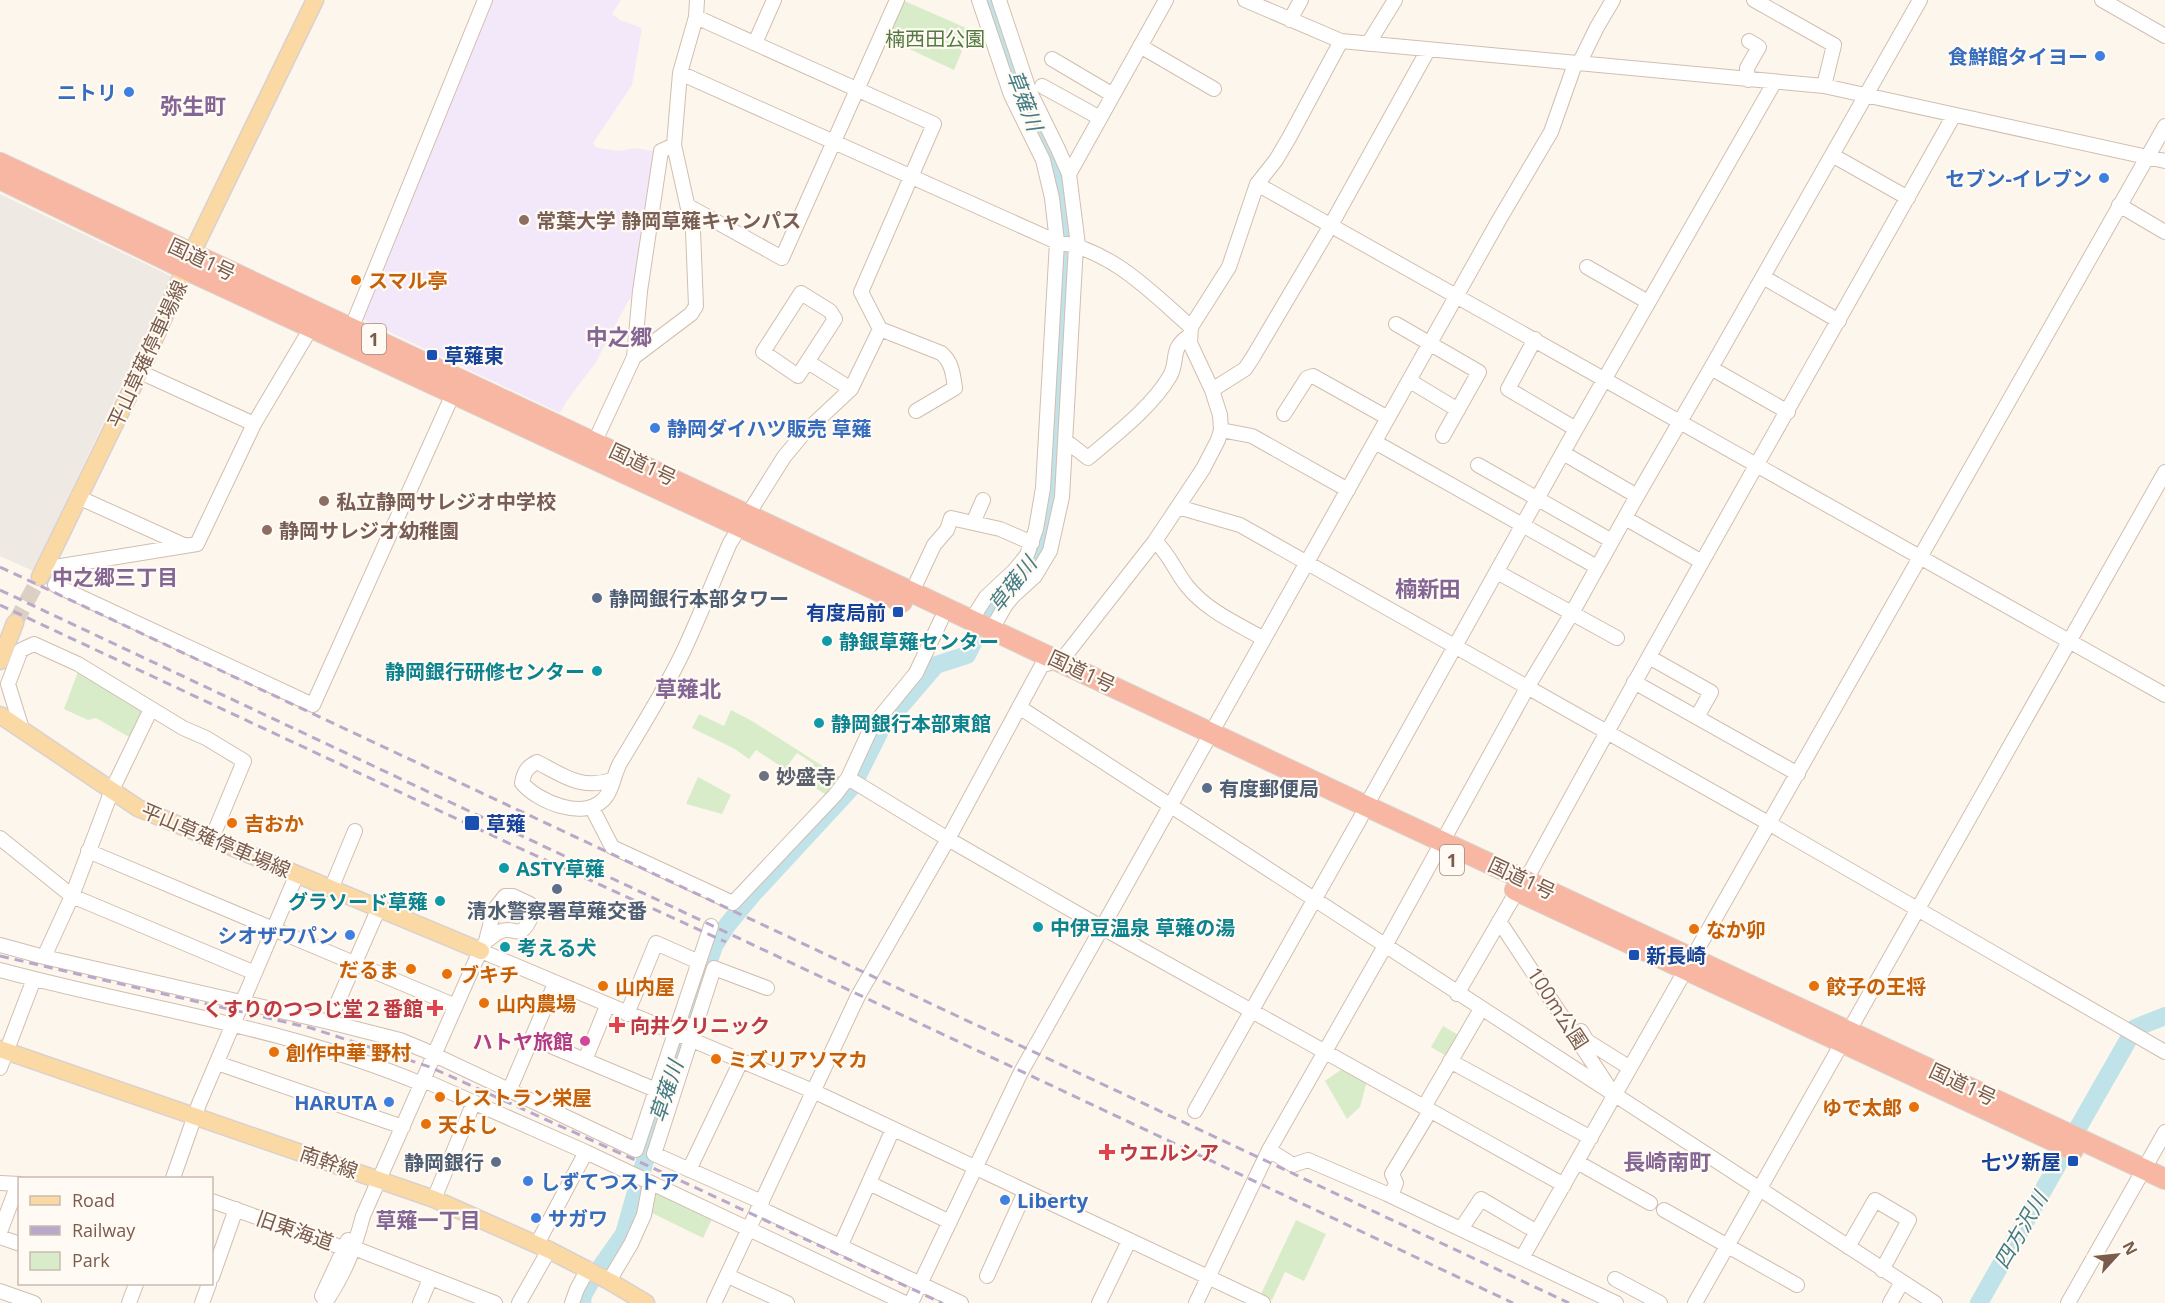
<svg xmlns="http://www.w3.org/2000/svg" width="2165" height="1303" viewBox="0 0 2165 1303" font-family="'Open Sans','Noto Sans JP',sans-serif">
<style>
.industrial{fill:#efe9e4}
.education{fill:#f3e8fa}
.green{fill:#d8ecc9}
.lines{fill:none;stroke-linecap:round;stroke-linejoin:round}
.river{stroke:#bfe3e8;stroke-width:18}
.major-tunnel{stroke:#dcd0c4;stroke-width:16;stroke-dasharray:16 8;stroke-linecap:butt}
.minor-casing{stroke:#d1beb0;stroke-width:16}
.major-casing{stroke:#dad1cd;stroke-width:19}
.highway-casing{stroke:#dad1cd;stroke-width:22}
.minor{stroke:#fff;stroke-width:14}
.major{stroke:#fbd9a5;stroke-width:16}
.highway{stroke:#f7b7a3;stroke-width:20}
.rail{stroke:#b9a8c9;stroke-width:3;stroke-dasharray:9 6;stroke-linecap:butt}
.shop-dot{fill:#3f7fe0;stroke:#fffaf3;stroke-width:2}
.education-dot{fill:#8d6e63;stroke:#fffaf3;stroke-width:2}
.food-dot{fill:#e8710a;stroke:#fffaf3;stroke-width:2}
.transit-dot{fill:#1a4fb4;stroke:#fffaf3;stroke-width:2}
.service-dot{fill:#5c6f8a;stroke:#fffaf3;stroke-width:2}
.culture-dot{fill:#0f9aa8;stroke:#fffaf3;stroke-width:2}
.worship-dot{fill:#6b7280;stroke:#fffaf3;stroke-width:2}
.health-dot{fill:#e0444e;stroke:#fffaf3;stroke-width:2}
.hotel-dot{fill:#d1479c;stroke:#fffaf3;stroke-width:2}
.labels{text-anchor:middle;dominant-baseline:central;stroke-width:4.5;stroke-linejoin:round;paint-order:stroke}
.shield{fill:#fffaf3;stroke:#a28b7f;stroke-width:1.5}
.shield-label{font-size:18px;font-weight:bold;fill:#7a5c4d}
.park-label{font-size:20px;fill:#537a41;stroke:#fffaf3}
.shop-label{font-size:20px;font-weight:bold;fill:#366cbe;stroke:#fffaf3;text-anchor:end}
.education-label{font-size:20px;font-weight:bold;fill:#785e54;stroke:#fffaf3;text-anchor:start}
.street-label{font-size:20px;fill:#7a5c4d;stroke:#fffaf3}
.food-label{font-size:20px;font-weight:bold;fill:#c56008;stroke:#fffaf3;text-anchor:start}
.transit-label{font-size:20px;font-weight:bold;fill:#164399;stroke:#fffaf3;text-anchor:start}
.service-label{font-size:20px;font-weight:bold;fill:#4e5e75;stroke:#fffaf3;text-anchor:start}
.culture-label{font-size:20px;font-weight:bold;fill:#0d838f;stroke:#fffaf3;text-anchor:start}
.worship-label{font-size:20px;font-weight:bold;fill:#5b616d;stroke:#fffaf3;text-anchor:start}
.health-label{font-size:20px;font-weight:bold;fill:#be3a42;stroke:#fffaf3;text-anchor:start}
.hotel-label{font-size:20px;font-weight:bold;fill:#b23c85;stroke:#fffaf3;text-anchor:end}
.water-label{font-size:21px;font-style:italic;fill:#437c86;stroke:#fffaf3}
.neighbourhood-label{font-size:21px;font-weight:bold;fill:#846695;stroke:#fffaf3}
.quarter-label{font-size:22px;font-weight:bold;fill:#846695;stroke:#fffaf3}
</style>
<rect width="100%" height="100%" fill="#fdf6ec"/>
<path class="industrial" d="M0 194 173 277 33 571 0 556Z"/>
<path class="education" d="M491 0H621L612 14 620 20 642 28 632 85 593 143 597 148 620 151 635 148 658 152 639 288 627 303 596 362 566 402 560 413 360 318Z"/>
<path class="green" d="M902 0 966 28 969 34 954 70 886 38Z
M79 669 144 708 131 738 96 718 88 720 64 709Z
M731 710 752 721 843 779 830 797 804 781 814 764 797 753 785 769 756 750 749 759 735 749 692 728 699 714 724 726Z
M698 777 731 795 722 814 686 804Z
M1443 1026 1460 1036 1448 1057 1431 1047Z
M1345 1067 1367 1081 1360 1107 1347 1119 1325 1081Z
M655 1191 713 1217 703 1238 650 1212Z
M1296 1220 1326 1234 1304 1281 1285 1272 1272 1300 1261 1294Z"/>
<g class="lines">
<path class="river" d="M2079 1126 2135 1028 2165 1016
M582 1303 583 1295 593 1278 624 1234 665 1090 714 946 728 924 752 895 852 787 881 729 936 665 967 655 988 612 1004 593 1027 570 1043 542 1053 489 1066 270V231L1058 176 1016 89 995 2
M1979 1303 2062 1157"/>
<path class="major-tunnel" d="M15 623 40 577"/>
<g class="minor-casing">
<path id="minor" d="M999 0 1029 90 1058 149 1069 174
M1245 0 1341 41 1824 86 2165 161
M1754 0 1834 45 1824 86
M2102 0 2165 36
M1290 20 1301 0
M755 43 774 0
M1368 44 1395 0
M1140 46 1214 89
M1052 59 1113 95
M1579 64 1597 27 1613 0
M680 73 1057 242C1112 250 1151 292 1191 327
M1748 80 1747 68 1759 47 1749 41
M1042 86 1100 118
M1832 155 1908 198
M1257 184 2165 695
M2119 205 2165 232
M688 206 782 258 897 0
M1078 245 1069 174 1166 0
M1587 267 1648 302
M1763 277 1839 321
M801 293 830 311 835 319 798 376 763 352Z
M1396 324 1479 372 1443 436
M880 329 941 353C952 362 953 374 955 388L916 411
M349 334 485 0
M1535 339 1508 389 1576 429
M634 357 640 291 661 151 674 145
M808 362 851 389
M1711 368 1788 412
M140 372 254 424
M1410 381 1458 410
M1212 390 1245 369 1253 357 1331 225 1428 50
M1284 414 1307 378 1313 376 1388 418
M1221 430 1252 436 1348 490
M595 441 634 357 691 314 696 306 693 231 674 145 680 73 696 17 697 0
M1066 441 1088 458C1115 435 1152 407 1170 376 1179 360 1169 349 1189 336
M1375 442 1597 567
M1563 453 1637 496
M1478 465 1612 541
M78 497 186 546
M1178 507 1240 525 1770 824 2165 1052
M1625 518 1702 562
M973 523 1000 529 1032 543
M1155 541C1170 555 1175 571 1187 586 1207 611 1238 624 1264 639
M65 566 55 585 313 705 453 394
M55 567 197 544 254 424 311 328
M1497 572 1617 638
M912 592 934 545 947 530 951 518 973 523 983 500
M972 619 986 597 1014 571 1027 555 1036 529 1043 488 1057 242 1052 198 1043 160 1011 95 979 0
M992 629 1005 606 1013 596 1035 576 1050 551 1062 497 1076 245
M1649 657 1711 692 1697 717
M1634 682 1798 774
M1019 707 1935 1303
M22 729 8 684 21 650 34 644 78 664 183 728 206 738 244 761 212 838
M848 778 948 839 1101 927 1564 1185
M612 780C581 790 564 776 537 762 527 767 524 772 522 783 538 802 583 820 603 800 612 792 614 774 620 763 642 726 665 690 683 652 700 616 714 579 730 543L784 457 803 434 851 389 880 329 861 292 934 124 696 17
M1366 806 1576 429 1774 83
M592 808 612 847 733 903 835 795 848 778 871 728 916 673 941 620
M0 838 72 896 255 973
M88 851 456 1006
M1526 880C1665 623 1811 370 1954 115
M331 889 355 831
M378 910 329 1022 400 1040 424 1050 636 1150 711 926
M1499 921 1612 1092
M0 945 44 957 329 1022
M481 951 813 1091 1263 1303
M44 957 72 896 112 790 151 709
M0 970C140 1008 287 1027 422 1084
M1457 994 1517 891
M627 1014 656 943 699 962
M1581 1031 1587 1041 1630 1068
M532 1038 656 1090
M585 1060 607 1006
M1450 1061 1591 1138
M217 1063 403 1127
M0 1068 34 979
M423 1080 586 1152 905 1303
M509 1091 555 984
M1424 1107 1481 1009
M1195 1111 1361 817
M1269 1150 1293 1165 1308 1160 1387 1194 1616 1303
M1577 1162 1650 1203
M689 1170 741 1061
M173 1178 199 1104 297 874
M0 1183 20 1184
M869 1183 950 1222
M1391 1196 1396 1183 1392 1174 1430 1111
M434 1199 474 1102
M212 1201 343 1248
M762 1202 654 1154 714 968 767 988
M759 1208 961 1303
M1664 1210 1797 1285
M1461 1229 1481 1199 1537 1232
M0 1232 18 1184
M0 1237 20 1244
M537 1244 586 1152
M840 1247 893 1129
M1848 1247 1875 1200 1909 1220 1882 1270
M354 1248 495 1303
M1522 1258 2165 126
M728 1276 787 1303
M987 1276 1025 1192
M212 1277 236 1209
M1615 1279 1660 1303
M609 1281 631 1244 644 1215 650 1183
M0 1291 34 1303
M322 1296 348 1240
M129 1303 136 1284
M202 1303 209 1284
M325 1303C345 1273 354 1250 363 1216L476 960 486 941 494 910 505 896H513L530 904 533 913C519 946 516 923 499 932 495 934 491 938 486 941
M420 1303 430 1279
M519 1303 549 1250
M572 1303 577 1289 588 1269
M714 1303 858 996 948 839 1042 665 1061 661 1155 541 1203 469 1218 440 1221 430 1220 415 1212 390 1190 343 1191 327 1229 267 1257 184 1276 160 1289 138 1341 41
M911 1303 1021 1072 1499 220 1551 132 1575 64
M1099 1303 1129 1241
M1196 1303 1269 1150 1385 946 1527 688 1572 613 1637 496 1711 368 1920 0
M1695 1303 2165 472
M1890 1303 1902 1282
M2068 1303 2165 1132"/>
</g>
<g class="major-casing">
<path id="major" d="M40 577 140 372 191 255 315 0
M0 661 15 623
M0 715 138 808 481 951
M0 1049 434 1199 549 1250 609 1281 646 1303"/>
</g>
<g class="highway-casing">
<path id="highway" d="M0 163 1366 806 2165 1179
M0 179 185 269 902 602
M1515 890 2073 1150"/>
</g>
<use href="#minor" class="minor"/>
<use href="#major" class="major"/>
<use href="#highway" class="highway"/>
<path class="rail" d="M0 567 1569 1303
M0 590 1513 1303
M0 605 517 847 726 942
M0 956 311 1028 430 1067 677 1179 942 1303"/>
</g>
<g class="shop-dot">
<circle cx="2100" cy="56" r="6"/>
<circle cx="129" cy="92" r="6"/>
<circle cx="2104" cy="178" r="6"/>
<circle cx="655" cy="428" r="6"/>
<circle cx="350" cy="935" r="6"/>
<circle cx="389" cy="1102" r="6"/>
<circle cx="528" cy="1181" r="6"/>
<circle cx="1005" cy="1200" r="6"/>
<circle cx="536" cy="1218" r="6"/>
</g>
<g class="education-dot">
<circle cx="524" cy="220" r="6"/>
<circle cx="324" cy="501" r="6"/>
<circle cx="267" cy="530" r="6"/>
</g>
<g class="food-dot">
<circle cx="356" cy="280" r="6"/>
<circle cx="232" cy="823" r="6"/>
<circle cx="1694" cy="929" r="6"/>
<circle cx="411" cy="969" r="6"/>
<circle cx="447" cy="974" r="6"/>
<circle cx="603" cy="986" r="6"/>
<circle cx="1814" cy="986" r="6"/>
<circle cx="484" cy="1003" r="6"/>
<circle cx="274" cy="1052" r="6"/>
<circle cx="716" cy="1059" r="6"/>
<circle cx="440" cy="1097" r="6"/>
<circle cx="1914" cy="1107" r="6"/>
<circle cx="426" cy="1124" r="6"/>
</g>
<g class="transit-dot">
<rect x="426" y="349" width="12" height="12" rx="3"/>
<rect x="892" y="606" width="12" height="12" rx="3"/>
<rect x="464" y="815" width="16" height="16" rx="3"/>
<rect x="1628" y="949" width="12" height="12" rx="3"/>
<rect x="2067" y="1155" width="12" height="12" rx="3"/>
</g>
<g class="service-dot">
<circle cx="597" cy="598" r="6"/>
<circle cx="1207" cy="788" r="6"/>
<circle cx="557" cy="889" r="6"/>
<circle cx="496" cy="1162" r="6"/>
</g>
<g class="culture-dot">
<circle cx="827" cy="641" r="6"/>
<circle cx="597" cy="671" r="6"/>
<circle cx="819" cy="723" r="6"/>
<circle cx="504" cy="868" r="6"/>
<circle cx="440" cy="901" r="6"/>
<circle cx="1038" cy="927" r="6"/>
<circle cx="505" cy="947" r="6"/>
</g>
<circle class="worship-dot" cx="764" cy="776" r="6"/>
<g class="health-dot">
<path d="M432 999h6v6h6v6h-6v6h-6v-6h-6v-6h6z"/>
<path d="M614 1016h6v6h6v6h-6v6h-6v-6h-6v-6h6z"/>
<path d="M1104 1143h6v6h6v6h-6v6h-6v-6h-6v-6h6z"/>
</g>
<circle class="hotel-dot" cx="585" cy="1041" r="6"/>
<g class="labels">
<g class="shield">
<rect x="362" y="324" width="24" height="30" rx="4.5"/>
<rect x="1440" y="845" width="24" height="30" rx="4.5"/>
</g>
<g class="shield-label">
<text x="374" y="339">1</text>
<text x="1452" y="860">1</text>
</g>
<g class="park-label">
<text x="935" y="38">楠西田公園</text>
</g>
<g class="shop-label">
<text x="2088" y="56">食鮮館タイヨー</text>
<text x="117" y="92">ニトリ</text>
<text x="2092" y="178">セブン-イレブン</text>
<text x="667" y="428" text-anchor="start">静岡ダイハツ販売 草薙</text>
<text x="338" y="935">シオザワパン</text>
<text x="377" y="1102">HARUTA</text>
<text x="540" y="1181" text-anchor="start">しずてつストア</text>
<text x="1017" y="1200" text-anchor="start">Liberty</text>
<text x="548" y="1218" text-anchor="start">サガワ</text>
</g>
<g class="education-label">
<text x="536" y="220">常葉大学 静岡草薙キャンパス</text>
<text x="336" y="501">私立静岡サレジオ中学校</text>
<text x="279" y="530">静岡サレジオ幼稚園</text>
</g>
<g class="street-label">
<text transform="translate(202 259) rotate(25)">国道1号</text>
<text transform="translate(147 354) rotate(-65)">平山草薙停車場線</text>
<text transform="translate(643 464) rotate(25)">国道1号</text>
<text transform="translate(1082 671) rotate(25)">国道1号</text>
<text transform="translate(216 840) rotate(23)">平山草薙停車場線</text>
<text transform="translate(1522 878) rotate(25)">国道1号</text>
<text transform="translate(1558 1008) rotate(57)">100m公園</text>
<text transform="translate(1963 1084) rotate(25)">国道1号</text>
<text transform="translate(329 1162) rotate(19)">南幹線</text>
<text transform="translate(295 1230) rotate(19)">旧東海道</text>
</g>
<g class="food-label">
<text x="368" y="280">スマル亭</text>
<text x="244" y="823">吉おか</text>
<text x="1706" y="929">なか卯</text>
<text x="399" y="969" text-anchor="end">だるま</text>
<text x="459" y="974">ブキチ</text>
<text x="615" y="986">山内屋</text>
<text x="1826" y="986">餃子の王将</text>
<text x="496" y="1003">山内農場</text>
<text x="286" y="1052">創作中華 野村</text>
<text x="728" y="1059">ミズリアソマカ</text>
<text x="452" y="1097">レストラン栄屋</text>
<text x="1902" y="1107" text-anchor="end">ゆで太郎</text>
<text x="438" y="1124">天よし</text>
</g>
<g class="transit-label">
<text x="444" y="355">草薙東</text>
<text x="886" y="612" text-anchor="end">有度局前</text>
<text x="486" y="823">草薙</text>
<text x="1646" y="955">新長崎</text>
<text x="2061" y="1161" text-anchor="end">七ツ新屋</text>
</g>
<g class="service-label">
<text x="609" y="598">静岡銀行本部タワー</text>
<text x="1219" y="788">有度郵便局</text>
<text x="557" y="910" text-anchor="middle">清水警察署草薙交番</text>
<text x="484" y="1162" text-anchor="end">静岡銀行</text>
</g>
<g class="culture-label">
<text x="839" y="641">静銀草薙センター</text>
<text x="585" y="671" text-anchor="end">静岡銀行研修センター</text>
<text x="831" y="723">静岡銀行本部東館</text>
<text x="516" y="868">ASTY草薙</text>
<text x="428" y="901" text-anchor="end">グラソード草薙</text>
<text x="1050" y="927">中伊豆温泉 草薙の湯</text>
<text x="517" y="947">考える犬</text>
</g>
<g class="worship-label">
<text x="776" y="776">妙盛寺</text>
</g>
<g class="health-label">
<text x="423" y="1008" text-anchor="end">くすりのつつじ堂２番館</text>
<text x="630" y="1025">向井クリニック</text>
<text x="1119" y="1152">ウエルシア</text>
</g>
<g class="hotel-label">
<text x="573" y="1041">ハトヤ旅館</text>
</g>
<g class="water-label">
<text transform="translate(1025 100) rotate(69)">草薙川</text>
<text transform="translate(1012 584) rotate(-52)">草薙川</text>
<text transform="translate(666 1091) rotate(-72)">草薙川</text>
<text transform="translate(2020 1230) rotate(-60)">四方沢川</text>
</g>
<g class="neighbourhood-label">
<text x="115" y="577">中之郷三丁目</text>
<text x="428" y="1220">草薙一丁目</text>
</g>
<g class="quarter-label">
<text x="193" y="105">弥生町</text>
<text x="619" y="336">中之郷</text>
<text x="1428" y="588">楠新田</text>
<text x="688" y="688">草薙北</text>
<text x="1667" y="1161">長崎南町</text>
</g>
</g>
<rect x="18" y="1177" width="195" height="108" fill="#fffaf3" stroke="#cabbb1" stroke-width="1.5"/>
<rect x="30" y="1196" width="30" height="9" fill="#fbd9a5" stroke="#cabbb1" stroke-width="1.5"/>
<text x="72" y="1207" font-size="18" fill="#7a5c4d">Road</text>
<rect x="30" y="1226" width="30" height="9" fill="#b9a8c9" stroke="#cabbb1" stroke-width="1.5"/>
<text x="72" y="1237" font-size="18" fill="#7a5c4d">Railway</text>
<rect x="30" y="1252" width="30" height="18" fill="#d8ecc9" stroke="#cabbb1" stroke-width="1.5"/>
<text x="72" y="1267" font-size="18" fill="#7a5c4d">Park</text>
<g transform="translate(2117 1255) rotate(63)" stroke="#fffaf3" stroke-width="4.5" paint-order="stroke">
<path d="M0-4.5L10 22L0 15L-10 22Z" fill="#7a5c4d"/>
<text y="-9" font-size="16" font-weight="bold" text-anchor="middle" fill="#7a5c4d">N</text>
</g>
</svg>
